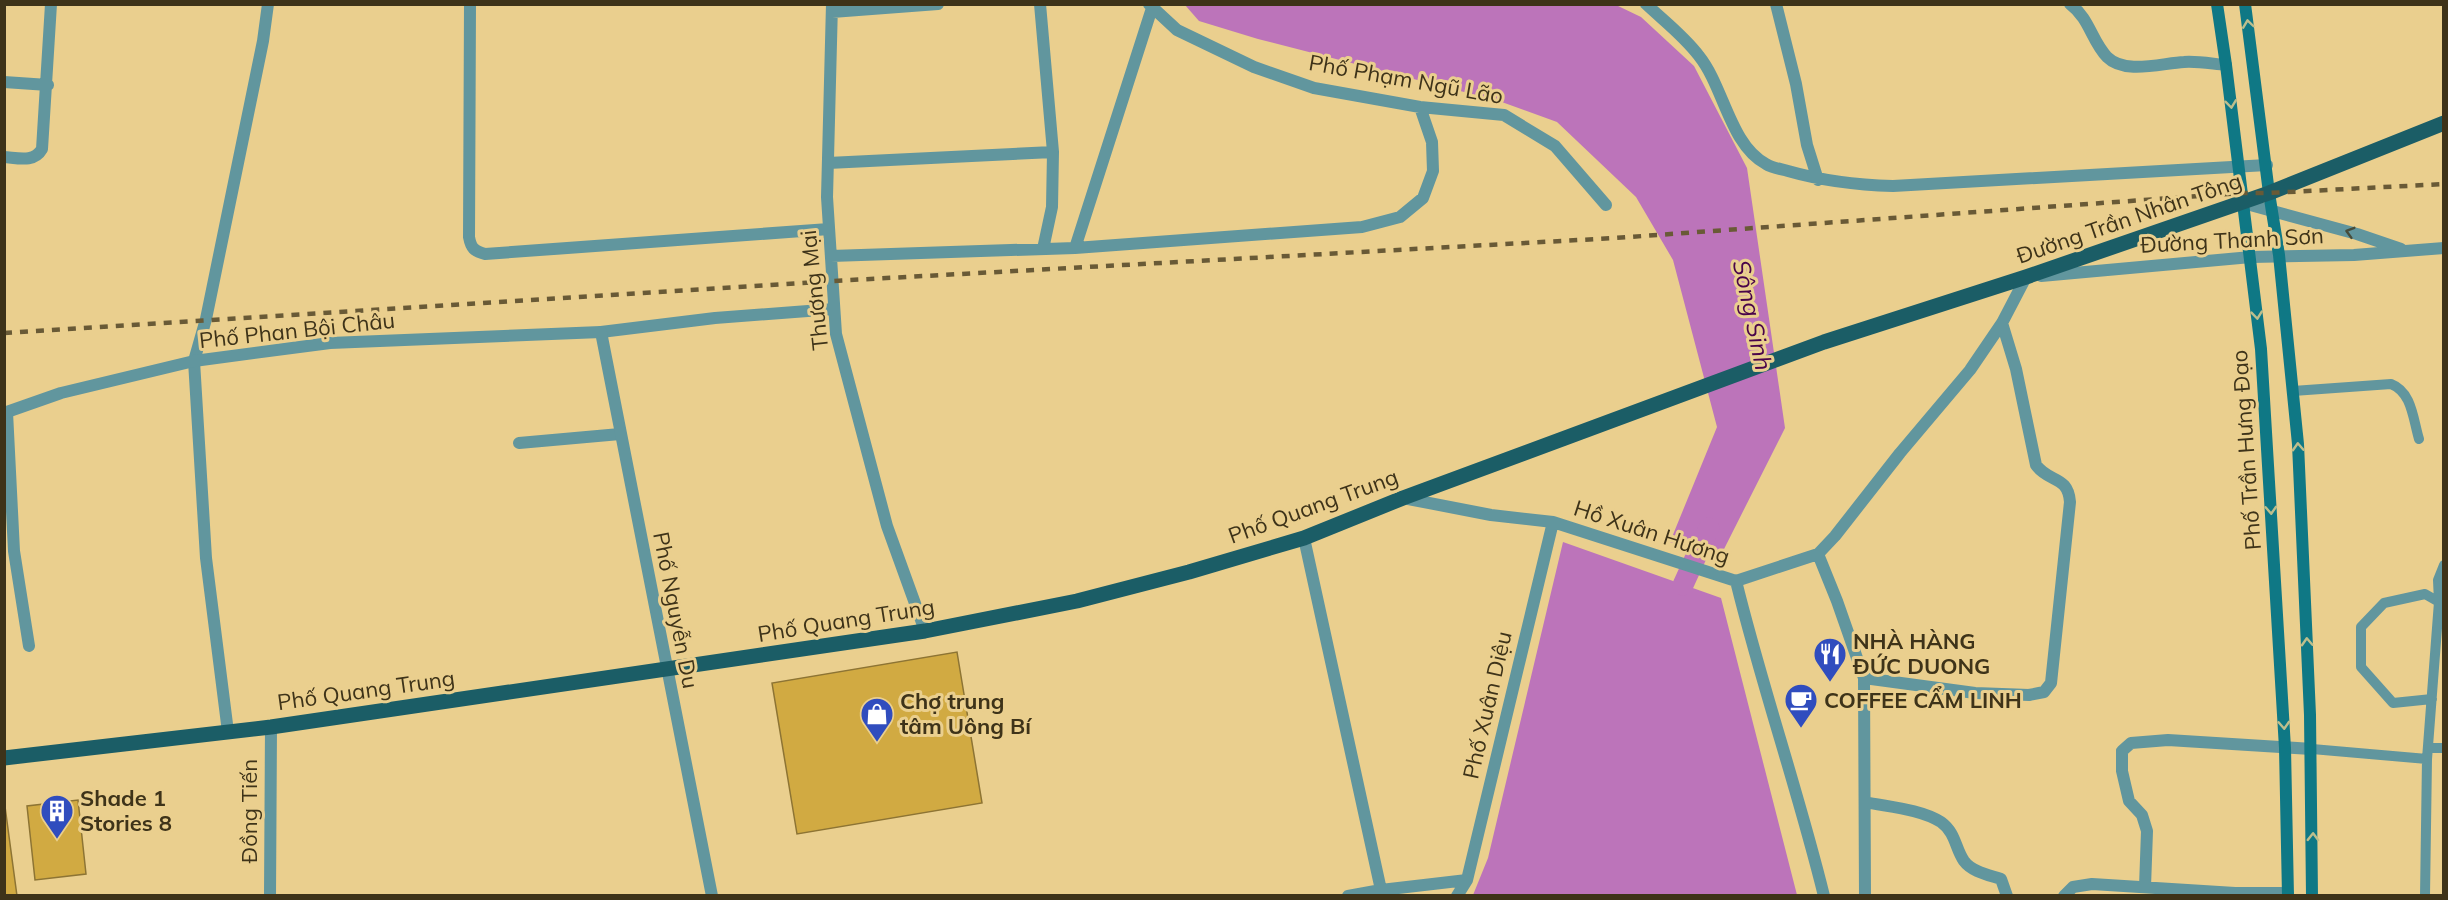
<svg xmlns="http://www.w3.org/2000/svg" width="2448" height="900" viewBox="0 0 2448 900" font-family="Mulish,sans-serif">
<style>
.water{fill:#bc74ba}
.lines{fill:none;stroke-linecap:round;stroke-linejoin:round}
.canal{stroke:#bc74ba;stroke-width:21}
.building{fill:#d1aa42;stroke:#8d7434;stroke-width:1.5}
.service{stroke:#61969e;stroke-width:10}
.minor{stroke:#61969e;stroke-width:12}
.tertiary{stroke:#61969e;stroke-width:12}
.secondary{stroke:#0f7885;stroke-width:12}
.primary{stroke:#1b5d66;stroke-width:15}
.rail{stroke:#695a36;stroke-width:4.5;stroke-dasharray:8 8;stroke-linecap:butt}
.oneway{stroke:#bebe8c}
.oneway2{stroke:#474c3a}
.labels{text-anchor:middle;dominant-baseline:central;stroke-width:6;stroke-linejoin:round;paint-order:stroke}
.street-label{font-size:22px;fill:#3e3319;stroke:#eacf8e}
.poi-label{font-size:22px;font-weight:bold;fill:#3e3319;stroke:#eacf8e;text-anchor:start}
.water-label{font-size:24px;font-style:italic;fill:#49044a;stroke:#eacf8e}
</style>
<rect width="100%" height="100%" fill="#eacf8e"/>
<path class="water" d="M1185 5H1616L1641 17 1694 66 1747 168 1785 428 1718 561 1670 542 1717 427 1673 260 1636 197 1557 122 1499 101 1258 39 1199 21Z
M1563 542 1721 598 1797 895H1473L1488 858Z"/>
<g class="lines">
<path class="canal" d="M1683 585 1709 528"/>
</g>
<path class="building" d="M957 652 982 803 797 834 772 683Z
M4 799 17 896H4Z
M78 800 86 874 35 880 27 806Z"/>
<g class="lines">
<path class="service" d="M2293 391 2391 384C2412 392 2413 419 2419 439
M2432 699 2393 703 2361 667V627L2384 603 2425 594 2439 602
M2428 748H2444
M2312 749 2427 759
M2425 896 2427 759 2439 602 2438 580 2444 565"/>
<path class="minor" d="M470 4 469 237C471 248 474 251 485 254L829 229
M832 4 827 197 836 334 887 526 925 631
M1040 4 1053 152 1052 207 1043 249
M1149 4 1177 30 1254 67 1314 88 1420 107 1504 115 1555 146 1606 205
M1646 4C1664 21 1684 36 1699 56 1724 87 1730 145 1766 164 1772 168 1781 169 1788 171 1823 181 1856 185 1893 186L2267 165
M1776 4 1796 84 1807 145 1818 180
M2070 4C2090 19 2091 40 2107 57 2125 75 2162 63 2184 62 2198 61 2213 64 2226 65
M832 12 938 4
M4 82 48 85
M4 157C18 158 34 163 42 149L51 4
M828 163 1053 152
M1075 248 1152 8
M831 256 1075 248 1362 227 1400 217 1423 198 1433 171 1432 142 1420 107
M601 332 715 318 834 309
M7 412 14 551 29 646
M519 443 620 434
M1403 498 1491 515 1553 522 1736 581
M1304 538 1381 890 1348 896
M1818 554 1837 601 1864 678 1865 896
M1736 581 1818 554 1835 536 1900 453 1970 370 2002 323 2026 277
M1736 581C1762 687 1798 790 1824 896
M1864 678 1975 693 2029 695 2044 692 2051 683 2070 502C2068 475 2049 483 2036 465L2016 369 2002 323
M228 732 206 558 194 361 206 319 263 41 268 4
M1865 802C1889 807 1920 809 1941 822 1956 833 1955 848 1964 861 1972 872 1989 875 2001 879L2007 896
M2145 887 2147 831 2142 815 2129 801 2122 771V751L2131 743 2168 740 2312 749
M270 896 271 727
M1381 896V890L1467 880
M1457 896 1467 880 1553 522
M2064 896 2073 887 2092 884 2235 893H2288"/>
<path class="tertiary" d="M2243 203 2357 234 2401 249
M2041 276 2251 257 2354 255 2444 248
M4 413 61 393 194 361 330 343 601 332 712 896"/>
<path class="secondary" d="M2217 4 2226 65 2261 349 2285 748 2288 896
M2245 4 2269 193 2279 255 2298 444 2310 715 2312 896"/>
<path class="primary" d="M4 758 271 727 925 631 1077 601 1189 572 1304 538 1403 498 1824 342 2026 277 2269 193 2444 123"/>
<path class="rail" d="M4 333 833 281 1615 238 2241 193H2269L2444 184"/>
</g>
<defs><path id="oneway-chevron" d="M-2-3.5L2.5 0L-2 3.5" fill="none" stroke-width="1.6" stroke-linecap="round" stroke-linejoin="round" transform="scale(1.5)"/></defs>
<g class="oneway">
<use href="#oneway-chevron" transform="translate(2248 24) rotate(-98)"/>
<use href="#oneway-chevron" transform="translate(2231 104) rotate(83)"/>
<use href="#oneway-chevron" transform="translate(2257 315) rotate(84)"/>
<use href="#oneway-chevron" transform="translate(2298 447) rotate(-93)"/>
<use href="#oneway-chevron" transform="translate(2271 510) rotate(87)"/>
<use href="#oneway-chevron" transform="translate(2307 642) rotate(-93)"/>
<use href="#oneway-chevron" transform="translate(2284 725) rotate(87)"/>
<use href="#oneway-chevron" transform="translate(2313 837) rotate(-89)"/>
</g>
<use class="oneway2" href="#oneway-chevron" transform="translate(2350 232) rotate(-164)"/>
<defs>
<g id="restaurant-pin" transform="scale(1.725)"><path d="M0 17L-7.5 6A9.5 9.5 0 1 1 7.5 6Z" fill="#304dbe" stroke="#eacf8e"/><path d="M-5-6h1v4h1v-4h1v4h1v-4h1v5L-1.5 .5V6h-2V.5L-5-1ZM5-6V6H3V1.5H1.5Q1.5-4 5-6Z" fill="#fff"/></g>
<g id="cafe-pin" transform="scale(1.725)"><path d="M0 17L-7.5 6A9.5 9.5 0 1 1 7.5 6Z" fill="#304dbe" stroke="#eacf8e"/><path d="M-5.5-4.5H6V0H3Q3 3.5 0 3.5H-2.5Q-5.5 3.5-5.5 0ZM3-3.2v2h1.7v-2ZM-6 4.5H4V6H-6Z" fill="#fff"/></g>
<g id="shop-pin" transform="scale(1.725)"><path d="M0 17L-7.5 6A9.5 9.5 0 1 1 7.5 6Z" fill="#304dbe" stroke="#eacf8e"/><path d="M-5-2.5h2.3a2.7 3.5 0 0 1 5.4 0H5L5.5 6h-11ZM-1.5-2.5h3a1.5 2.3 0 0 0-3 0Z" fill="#fff"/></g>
<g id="building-pin" transform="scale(1.725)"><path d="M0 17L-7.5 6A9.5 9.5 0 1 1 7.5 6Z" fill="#304dbe" stroke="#eacf8e"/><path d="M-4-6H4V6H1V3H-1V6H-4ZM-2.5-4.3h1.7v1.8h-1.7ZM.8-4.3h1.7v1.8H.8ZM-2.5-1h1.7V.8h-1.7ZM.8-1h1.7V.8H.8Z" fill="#fff"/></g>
</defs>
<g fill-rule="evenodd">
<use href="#restaurant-pin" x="1830" y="654"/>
<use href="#cafe-pin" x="1801" y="700"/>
<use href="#shop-pin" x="877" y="714"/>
<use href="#building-pin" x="57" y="811"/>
</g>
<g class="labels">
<g class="street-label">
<text transform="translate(1406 79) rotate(10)">Phố Phạm Ngũ Lão</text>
<text transform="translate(2129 218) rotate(-19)">Đường Trần Nhân Tông</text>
<text transform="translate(2232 240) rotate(-3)">Đường Thanh Sơn</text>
<text transform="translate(814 290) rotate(-96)">Thương Mại</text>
<text transform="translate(297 330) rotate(-6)">Phố Phan Bội Châu</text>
<text transform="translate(2246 450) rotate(-94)">Phố Trần Hưng Đạo</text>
<text transform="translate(1313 506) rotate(-20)">Phố Quang Trung</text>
<text transform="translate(1652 532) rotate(18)">Hồ Xuân Hương</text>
<text transform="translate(676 610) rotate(79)">Phố Nguyễn Du</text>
<text transform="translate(846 620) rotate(-9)">Phố Quang Trung</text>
<text transform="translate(366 690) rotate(-8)">Phố Quang Trung</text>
<text transform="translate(1487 705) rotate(-77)">Phố Xuân Diệu</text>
<text transform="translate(249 811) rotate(-90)">Đồng Tiến</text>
</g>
<g class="poi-label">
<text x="1853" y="641">NHÀ HÀNG<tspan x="1853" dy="25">ĐỨC DUONG</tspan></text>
<text x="1824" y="700">COFFEE CẨM LINH</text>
<text x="900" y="701">Chợ trung<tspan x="900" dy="25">tâm Uông Bí</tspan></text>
<text x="80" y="798">Shade 1<tspan x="80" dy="25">Stories 8</tspan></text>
</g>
<g class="water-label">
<text transform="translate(1753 315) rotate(78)">Sông Sinh</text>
</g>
</g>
<rect width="2448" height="900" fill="none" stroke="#3e3319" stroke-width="12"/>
</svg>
